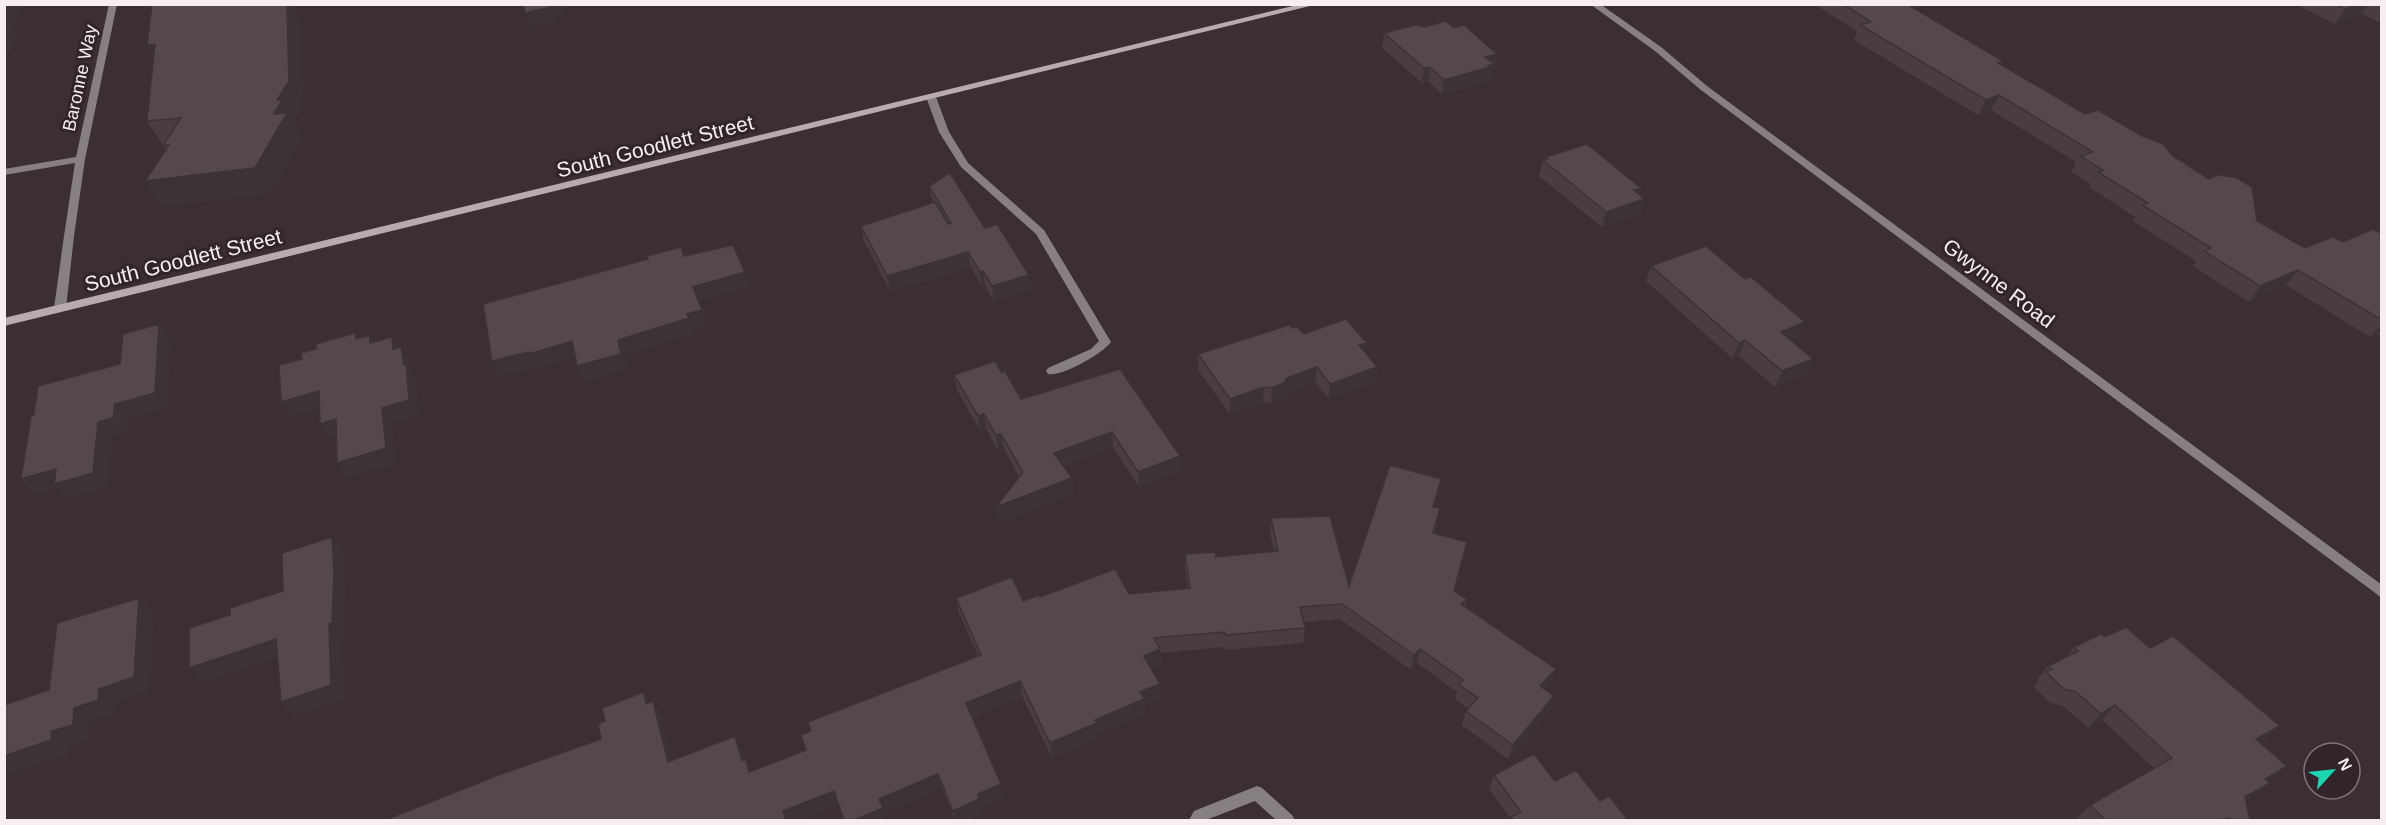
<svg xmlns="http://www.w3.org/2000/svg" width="2386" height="825" viewBox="0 0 2386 825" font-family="Helvetica,sans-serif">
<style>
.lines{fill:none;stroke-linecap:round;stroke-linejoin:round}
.lane{fill:#878083;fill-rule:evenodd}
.street{fill:#878083;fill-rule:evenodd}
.secondary{fill:#b7abb1;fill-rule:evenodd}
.wall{fill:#493d43}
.shaded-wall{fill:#3c3237}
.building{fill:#55474e;stroke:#3c3237;stroke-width:1.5}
.labels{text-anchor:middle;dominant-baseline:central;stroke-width:6;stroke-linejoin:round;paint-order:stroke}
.far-street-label{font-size:18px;fill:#f7eef2;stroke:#31252b}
.street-label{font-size:21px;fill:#f7eef2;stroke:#31252b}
</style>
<rect width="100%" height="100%" fill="#3b2f35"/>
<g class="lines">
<path class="lane" d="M931 94 936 97 949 132 968 163 1044 230 1111 342C1102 354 1062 377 1048 374L1046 371 1048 368 1091 349 1099 341 1036 234 961 167 939 132 926 97Z
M69 233 74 236 66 308 60 312 54 308 64 236Z
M1257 786 1262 788 1292 815 1295 820H1276L1255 801 1206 820H1189L1194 811Z"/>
<path class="street" d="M109 4H117L85 159 74 236 69 239 64 236 75 163 4 175V169L76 157Z
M1590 4H1600L1661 47 1707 86 2382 585V598L1701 90 1655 51Z"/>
<path class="secondary" d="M1301 4H1318L4 326V318Z"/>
</g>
<path class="wall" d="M152 4H291V6L300 23 302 105 294 121 296 124 295 126 301 137 271 193 162 206 145 181 166 150 147 121 154 57 147 45Z
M1814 4H1907L2003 61 2001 65 2085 114 2173 156 2257 221 2305 248 2343 242 2382 234V336L2377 334 2370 337 2286 285 2249 302 2193 266 2196 261 2133 221 2135 217 2089 187 2091 184 2071 172 2076 162 1991 110 1978 115 1854 40 1857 31Z
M2295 4H2382V23L2361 14 2335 24Z
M1384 33 1495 68 1493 69 1491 79 1488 80 1487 82 1442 94 1428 81 1422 83 1382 48Z
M1546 157 1641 188 1639 195 1644 199 1640 214 1602 227 1539 176 1543 160H1545Z
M929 186 985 228 1029 275 1031 290 994 301 985 286 982 287 971 267 890 291 864 241 861 226 933 203Z
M1651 266 1745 279 1805 322 1798 337 1791 340 1813 359 1806 374 1775 387 1739 356 1732 358 1646 281Z
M1292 328 1304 334 1366 353 1377 367 1375 382 1329 399 1315 382 1286 393 1283 398 1271 403 1263 402 1230 414 1198 370V354Z
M1120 369 1180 471 1139 487 1113 447 1063 466 1072 478 1073 494 999 523 1019 477 1004 449 998 451 986 429 980 431 957 390 954 375 1002 373 1021 399Z
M1438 494 1434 507 1437 524 1434 534 1467 542 1455 591 1467 599 1465 606 1556 669 1550 683 1545 689 1554 696 1549 711 1508 759 1462 725 1466 711 1468 709 1455 699 1457 692 1417 663 1411 670 1340 619 1303 622 1305 628 1303 643 1225 650V647L1160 653 1161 664 1151 668 1160 684V699L1144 705 1145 714 1098 733V737L1052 758 1022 696 972 717 1004 798 981 807 982 813 966 820H955L942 788 884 813 839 805 800 820 601 739 605 721 644 692 649 703 653 701 661 716 672 761 742 751 744 760 752 771 806 750 978 656 959 613 956 598 1023 601 1040 597 1129 594 1188 588 1185 569V554L1216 557 1274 551 1270 534 1271 518 1349 586Z
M2105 637 2150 648 2264 740 2260 742 2287 766 2268 781 2253 797 2246 801 2250 820H2078L2076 819 2090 805 2154 768 2102 720 2088 728 2063 706 2051 703 2033 687 2038 682 2036 681 2048 666 2067 656 2074 647Z
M1494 775 1555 781 1600 801 1628 820H1510L1511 819 1489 789Z"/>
<path class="shaded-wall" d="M4 4H22L12 29 16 35 4 65Z
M280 4H291V6L300 23 302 105 294 121 296 124 295 126 301 137 271 193 162 206 145 181 274 114 277 100Z
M551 4H565L566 9 553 23 531 28 525 13Z
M2358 4H2368L2361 14 2335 24 2345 9Z
M155 44 162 69 147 45Z
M1497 54 1495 68 1493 69 1491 79 1488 80 1487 82 1442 94 1444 80 1485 57Z
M1430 67 1428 81 1422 83 1424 68Z
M1999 95 1991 110 1978 115 1986 100Z
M1641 188 1637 202 1644 199 1640 214 1602 227 1606 212 1634 190Z
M968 252 971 267 890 291 887 276Z
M2298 270 2286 285 2249 302 2260 286Z
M983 271 985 286 982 287 980 272Z
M745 272 750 287 699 302 693 287Z
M1029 275 1031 290 994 301 992 286Z
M702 310 707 325 693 329 695 334 624 355 628 369 584 382 577 366 618 340 687 314Z
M1805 322 1798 337 1774 347 1781 332Z
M159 324 171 340 167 408 128 419 126 433 112 437 107 488 69 499 58 488 36 495 21 479 98 422 115 404Z
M2382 324V329L2377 334 2370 337Z
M370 335 380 350 370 343Z
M392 337 401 352 393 349Z
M1745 340 1739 356 1732 358 1739 343Z
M572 341 579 357 537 369 536 367 500 377 492 361Z
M1367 343 1365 358 1359 345Z
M401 347 410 362 412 374 416 380 419 416 392 423 396 464 348 478 337 463 404 365Z
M1813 359 1806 374 1775 387 1782 371Z
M1317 367 1315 382 1286 393 1283 398 1271 403 1272 388 1287 378Z
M1377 367 1375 382 1329 399 1330 384Z
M1264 387 1263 402 1230 414V399Z
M319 391 330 406 292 417 281 402Z
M984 414 986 429 980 431 978 416Z
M336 419 346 435 331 439 320 424Z
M1112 432 1113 447 1056 468 1054 453Z
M1001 434 1004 449 998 451 996 435Z
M1180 456V471L1139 487 1138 472Z
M1072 478 1073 494 999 523 996 507Z
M1441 479 1438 494 1430 522 1433 507Z
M332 537 343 552 345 588 344 638 341 639 344 699 294 716 281 702 329 624Z
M139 598 154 613 149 691 115 703 114 714 90 722 89 739 69 746 68 754 9 774 4 771V756L52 731 74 708 99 689Z
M276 639 289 653 203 682 189 668Z
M1160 649 1161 664 1145 670 1144 656Z
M1420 649 1417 663 1411 670 1414 655Z
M1556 669 1550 683 1535 700 1540 686Z
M1020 681 1022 696 969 718 966 703Z
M1160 684V699L1144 705 1145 714 1098 733V737L1052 758 1050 743 1095 720 1140 692Z
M644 692 652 707 646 704Z
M1554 696 1549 711 1508 759 1513 745Z
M653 701 661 716 676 776 668 762Z
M2115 705 2102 720 2088 728 2101 714Z
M2280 726 2264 740 2240 753 2256 739Z
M735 736 742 751 748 775 742 761Z
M746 759 753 773 749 772Z
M2287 766 2270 780 2249 793 2265 779Z
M938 774 942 788 884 813 887 820H854L879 799Z
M2270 783 2253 797 2229 811 2245 797Z
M1001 784 1004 798 981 807 982 813 966 820H956L953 811 978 794Z
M834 791 840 805 800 820H786L783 811Z"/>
<path class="building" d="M152 4H287L289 81 277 100H282L274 114 287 113 255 168 145 181 169 145H163L181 118 147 121 155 44 147 45Z
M523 4H551L547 8 525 13Z
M1843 4H1907L2003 61 1998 63 2085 114 2098 110 2142 136 2163 144 2173 156 2209 179 2218 175 2237 178 2252 187 2257 221 2305 248 2333 237 2343 242 2373 229 2382 234V320L2298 270 2260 286 2204 251 2211 248 2142 205 2148 203 2098 172 2103 170 2080 156 2093 152 1999 95 1986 100 1860 25 1871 22Z
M2335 4H2358L2345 9Z
M1446 21 1454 28 1464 25 1497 54 1485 57 1494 64 1488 66 1490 67 1444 80 1430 67 1424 68 1384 33 1416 25 1425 27Z
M1587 144 1641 188 1634 190 1644 199 1606 212 1543 160 1548 159 1546 157Z
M950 173 985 228 997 224 1029 275 992 286 983 271 980 272 968 252 887 276 861 226 935 202 948 224 951 223 929 186Z
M733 245 745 272 693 287 702 310 687 314 689 318 618 340 621 354 577 366 572 341 529 354 528 352 492 361 483 304 648 259 647 256 681 247 684 256Z
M1706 246 1745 279 1751 277 1805 322 1781 332 1813 359 1782 371 1745 340 1739 343 1651 266Z
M1346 319 1367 343 1359 345 1377 367 1330 384 1317 367 1287 378 1284 383 1272 388 1264 387 1230 399 1198 354 1289 325 1292 328 1297 327 1304 334Z
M159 324 155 393 115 404 113 418 98 422 93 473 54 484 56 469 21 479 31 416 34 415 38 386 120 364 123 334Z
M355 333 356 339 370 335V343L392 337 393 349 401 347 404 365 406 364 409 400 382 408 386 448 337 463 336 419 320 424 319 391 281 402 279 365 302 359 301 353 316 349V344Z
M995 361 1002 373 1005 371 1021 399 1120 369 1180 456 1138 472 1112 432 1054 453 1072 478 996 507 1023 472 1001 434 996 435 984 414 978 416 954 375Z
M1390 465 1441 479 1433 507 1440 508 1433 533 1467 542 1454 591 1467 599 1461 604 1556 669 1540 686 1554 696 1513 745 1466 711 1478 698 1459 685 1463 680 1420 649 1414 655 1342 604 1300 607 1305 628 1226 635 1225 632 1154 638 1160 649 1144 656 1160 684 1140 692 1144 699 1095 720 1097 723 1050 743 1020 681 966 703 1001 784 978 794 979 799 953 811 938 774 879 799 883 808 854 820H844L834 791 783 811 786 820H390V818L496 776 601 739 598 724 605 721 602 708 644 692 646 704 653 701 668 762 735 736 742 761 746 759 749 772 806 750 801 735 811 731 808 722 981 655 956 598 1012 577 1023 601 1039 595 1040 597 1115 569 1129 594 1190 588 1185 554 1215 552 1216 557 1278 551 1271 518 1330 516 1349 586Z
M332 537 334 572 332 623 329 624 331 685 281 702 276 639 189 668V628L230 615V608L283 591 282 553Z
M139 598 134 677 99 689 98 700 74 708 73 725 52 731 51 740 4 756V705L49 690 57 623Z
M2126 627 2150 648 2173 636 2280 726 2256 739 2287 766 2265 779 2270 783 2245 797 2250 820H2234L2227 818 2221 820H2106L2090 805 2172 758 2115 705 2101 714 2076 692 2064 689 2046 672 2052 669 2048 666 2078 651 2074 647 2101 634 2105 637Z
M1534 754 1555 781 1576 770 1600 801 1609 796 1628 820H1514L1511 817 1521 812 1494 775Z"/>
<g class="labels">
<g class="far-street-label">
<text transform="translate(80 78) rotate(-78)">Baronne Way</text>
</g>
<g class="street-label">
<text transform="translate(655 146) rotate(-14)">South Goodlett Street</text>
<text transform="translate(183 260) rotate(-14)">South Goodlett Street</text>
<text transform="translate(1999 283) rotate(37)">Gwynne Road</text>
</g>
</g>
<rect width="2386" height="825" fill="none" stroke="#f7eef2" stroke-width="12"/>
<g transform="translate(2332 771) rotate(63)"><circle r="28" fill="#31252b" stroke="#80757b" stroke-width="1.5"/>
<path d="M0-4.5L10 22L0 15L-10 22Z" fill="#1dd5b1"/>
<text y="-9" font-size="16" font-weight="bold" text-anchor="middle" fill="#f7eef2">N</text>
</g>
</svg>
